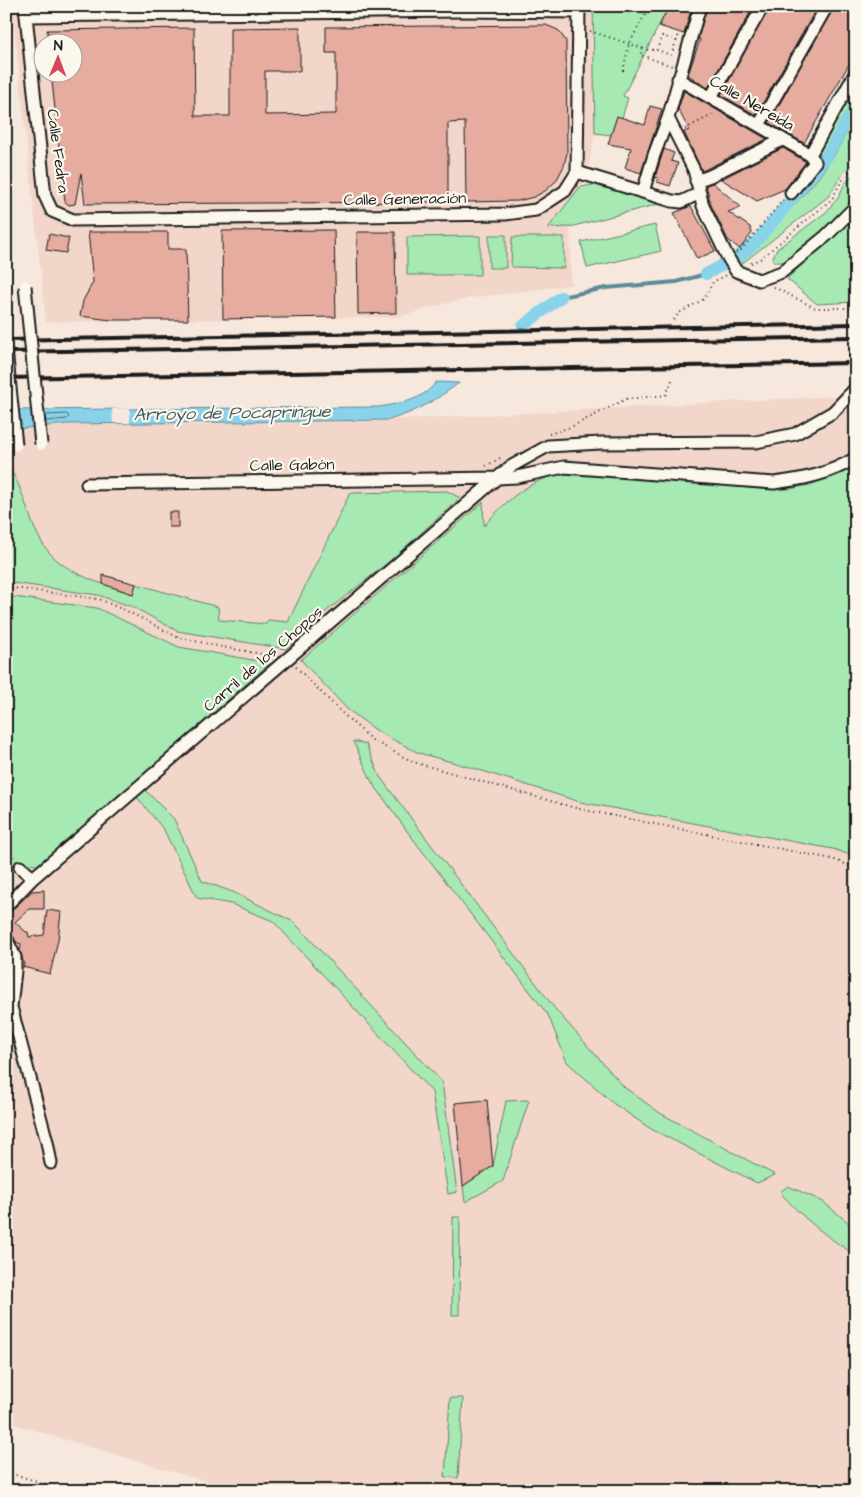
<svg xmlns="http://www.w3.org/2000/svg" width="862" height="1497" viewBox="0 0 862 1497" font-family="'Architects Daughter',sans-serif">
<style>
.built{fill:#f2d6ca;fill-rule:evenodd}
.green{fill:#a6e9b3;stroke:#618268}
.water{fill:#89d3ea;stroke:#5d8a98}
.pier{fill:#f7e8dd}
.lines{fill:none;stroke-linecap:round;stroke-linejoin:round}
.shore{stroke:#48656e;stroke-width:1}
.stream{stroke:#5d8a98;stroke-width:4}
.canal{stroke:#89d3ea;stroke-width:12}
.building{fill:#e5ac9f;stroke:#1c1c1c}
.minor-casing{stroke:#1c1c1c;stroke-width:15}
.path{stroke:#1c1c1c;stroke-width:2;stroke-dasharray:1 4;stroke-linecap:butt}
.minor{stroke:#fbf7ec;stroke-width:11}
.rail{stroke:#1c1c1c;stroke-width:4}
.minor-bridge-casing{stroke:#1c1c1c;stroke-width:15;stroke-linecap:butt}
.minor-bridge{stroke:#fbf7ec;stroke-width:11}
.labels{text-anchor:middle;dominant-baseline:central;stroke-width:4.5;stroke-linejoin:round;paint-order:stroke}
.street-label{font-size:16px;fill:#1c1c1c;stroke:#fbf7ec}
.water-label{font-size:18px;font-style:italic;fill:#425c64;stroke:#fbf7ec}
</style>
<rect width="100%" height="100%" fill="#f7e8dd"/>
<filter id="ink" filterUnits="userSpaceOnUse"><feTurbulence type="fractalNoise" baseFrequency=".02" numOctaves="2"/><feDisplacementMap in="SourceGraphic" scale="10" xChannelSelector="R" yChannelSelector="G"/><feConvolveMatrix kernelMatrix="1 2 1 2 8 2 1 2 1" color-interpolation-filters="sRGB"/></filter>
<g filter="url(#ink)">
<path class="built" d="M12 6H593L595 133 586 180 548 227H570L571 285 471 298 444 304 399 317 46 322ZM42 42H72V72H42Z
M856 395V1491H238L6 1422V430L68 424 389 420Z"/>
<path class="green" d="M593 6H669L623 96 628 98 622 118 617 117 611 135 595 133Z
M856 82V96L821 156 817 150Z
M856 116V158L840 178 829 196 740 265 738 261 761 242 818 178 833 157Z
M856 170V196L802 250 784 262H773V257L777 249 826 212 838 198 844 185Z
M599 184 659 204 570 227 548 228 580 187Z
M856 213V302L817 304 787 279Z
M655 225 661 251 587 268 581 242Z
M489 235H506V268H489Z
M480 236V275H407V237Z
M512 237H564V268L511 267Z
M6 464C19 479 23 498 30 516 33 526 41 543 48 551 68 575 103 584 133 594L136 584 218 607 219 620 266 624 268 620 288 622 350 493 447 491 460 498 390 561 304 629 286 649 177 631 133 607 98 595 6 582Z
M856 465V857L833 849 580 802 473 768 419 753 380 733 347 709 301 660 483 502 484 526C510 496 534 476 574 472L761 489H789L810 485Z
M6 596 97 608 179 647 270 663 40 866 22 862 11 865 6 872Z
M353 741 366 744 380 777 556 1010 624 1087 660 1113 775 1175 757 1183 651 1129 614 1104 567 1062 548 1015 407 831 372 782Z
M144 789 174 819 202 881 233 892 294 922 442 1082 457 1192 448 1194 432 1092 273 921 231 904 197 898 164 830 136 796Z
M529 1100 503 1181 465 1202 463 1186 493 1166 506 1101Z
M788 1186 822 1201 856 1229V1255C831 1241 798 1214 780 1192Z
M453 1217H460L459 1315H452Z
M450 1398H463L458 1478 445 1477Z"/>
<path class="water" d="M436 382 459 383C434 401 419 411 389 420L68 424 6 430V412L10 410 379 407C401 403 422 401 436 382Z"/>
<path class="pier" d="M130 408V423H113L112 409Z"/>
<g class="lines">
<path class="shore" d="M45 415 67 414 69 417 67 419 46 421"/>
<path class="stream" d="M561 297 606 288 676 282 706 274"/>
<path class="canal" d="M706 274 739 256 756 242 825 159 856 105
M523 326 561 297"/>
</g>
<path class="building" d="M669 6H692L684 34 659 26Z
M707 6H754L708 88 688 75 700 39H698Z
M770 6H818L756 115 721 95Z
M834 6H856V52L804 143 769 123Z
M546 25 558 30 566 41 567 153 564 166 556 181 545 191 534 197 518 201 466 202 465 122 448 123V202L85 204 81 173 75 204 69 205 65 202 51 72H72V42H49L47 30 194 28 195 116H230V28L300 27V71H265V115L336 114V53H326V27Z
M684 91 767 139 702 171 684 132 689 130 678 109Z
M650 106 662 109 641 173 625 168 631 148 608 144 617 116 645 125Z
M783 148 806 162 785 189 757 201 721 179Z
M664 149 674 153 671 161 678 163 670 186 657 182 658 178 655 177Z
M713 183 741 207 728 212 750 227 752 233 740 249 728 240 711 205 706 185Z
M691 206 715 251 697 259 674 213Z
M334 230 336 317 223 319 222 231Z
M88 232H168V249H186L188 320H111L80 316 83 301 93 282Z
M357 232H395L396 313 358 314Z
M49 234 69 238 66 253 46 250Z
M169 512H178V527H169Z
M103 575 136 584 133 594 103 584Z
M44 890V909H29L15 922 26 932H28L29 937 44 935 47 910 61 912 58 940 50 974 23 967 24 964 20 951 21 944 16 942 9 927 6 929V913L11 911 32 891Z
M487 1100 493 1166 463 1186 455 1103Z"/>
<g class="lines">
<g class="minor-casing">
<path id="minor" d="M25 6 45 196 52 211 73 220 505 214 536 210 565 191 577 172 579 6
M700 6 668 118 694 170 703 206 727 256 736 271 759 280 782 272 826 236 856 206
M26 16 460 11 579 12
M678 79 810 155 815 162 791 193
M711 97 763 6
M759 125 827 6
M810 155 856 72
M577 172 672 201 681 202 700 193
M696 181 710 176 782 140
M643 192 654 155 668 118
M87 484 498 478 517 477 564 467 774 483C805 479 829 474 856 458
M20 867 33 878
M6 906 33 878 510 467 548 446 601 443 756 442 795 434 833 412 856 388
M6 938 15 957V971L11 1007 47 1142 51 1163"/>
</g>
<path class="path" d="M590 31 648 50H657
M677 41 662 36 657 50 671 55 679 34 681 35
M643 48 640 55 672 66
M623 71 629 44 650 6
M685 129 714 114
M736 252 741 250 783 200
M751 263 760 259 832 199 841 182 856 164
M774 287 815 308H856
M674 320 679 313 704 299 713 282 727 275
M549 434 571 427 626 399 666 395 672 380
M486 466 502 457
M6 587 99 599 131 613 177 637 222 647 273 656
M296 667 341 712 372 740 413 762 579 809 832 859 856 868
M6 838 14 857
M6 1472 70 1491"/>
<use href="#minor" class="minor"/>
<path class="rail" d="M6 340 856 324
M6 352 856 337
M6 378 856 363"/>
<g class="minor-bridge-casing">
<path id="minor-bridge" d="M25 286 41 444
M6 349 16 445"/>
</g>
<use href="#minor-bridge" class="minor-bridge"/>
</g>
</g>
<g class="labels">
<g class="street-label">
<text transform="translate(752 103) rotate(30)">Calle Nereida</text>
<text transform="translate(58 151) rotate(82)">Calle Fedra</text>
<text transform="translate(405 199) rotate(-1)">Calle Generación</text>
<text transform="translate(292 465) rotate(-1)">Calle Gabón</text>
<text transform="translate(263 659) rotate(-41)">Carril de los Chopos</text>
</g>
<g class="water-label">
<text transform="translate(232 413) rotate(-1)">Arroyo de Pocapringue</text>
</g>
</g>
<rect width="862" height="1497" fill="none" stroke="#fbf7ec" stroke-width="25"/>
<rect x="12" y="12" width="837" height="1472" fill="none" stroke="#1c1c1c" stroke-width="2" filter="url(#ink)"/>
<g transform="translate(58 58) rotate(1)"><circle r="24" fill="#fbf7ec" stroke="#a29f99"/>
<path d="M0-4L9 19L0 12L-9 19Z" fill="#d1495b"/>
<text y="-8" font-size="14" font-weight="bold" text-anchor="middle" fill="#1c1c1c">N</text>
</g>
</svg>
